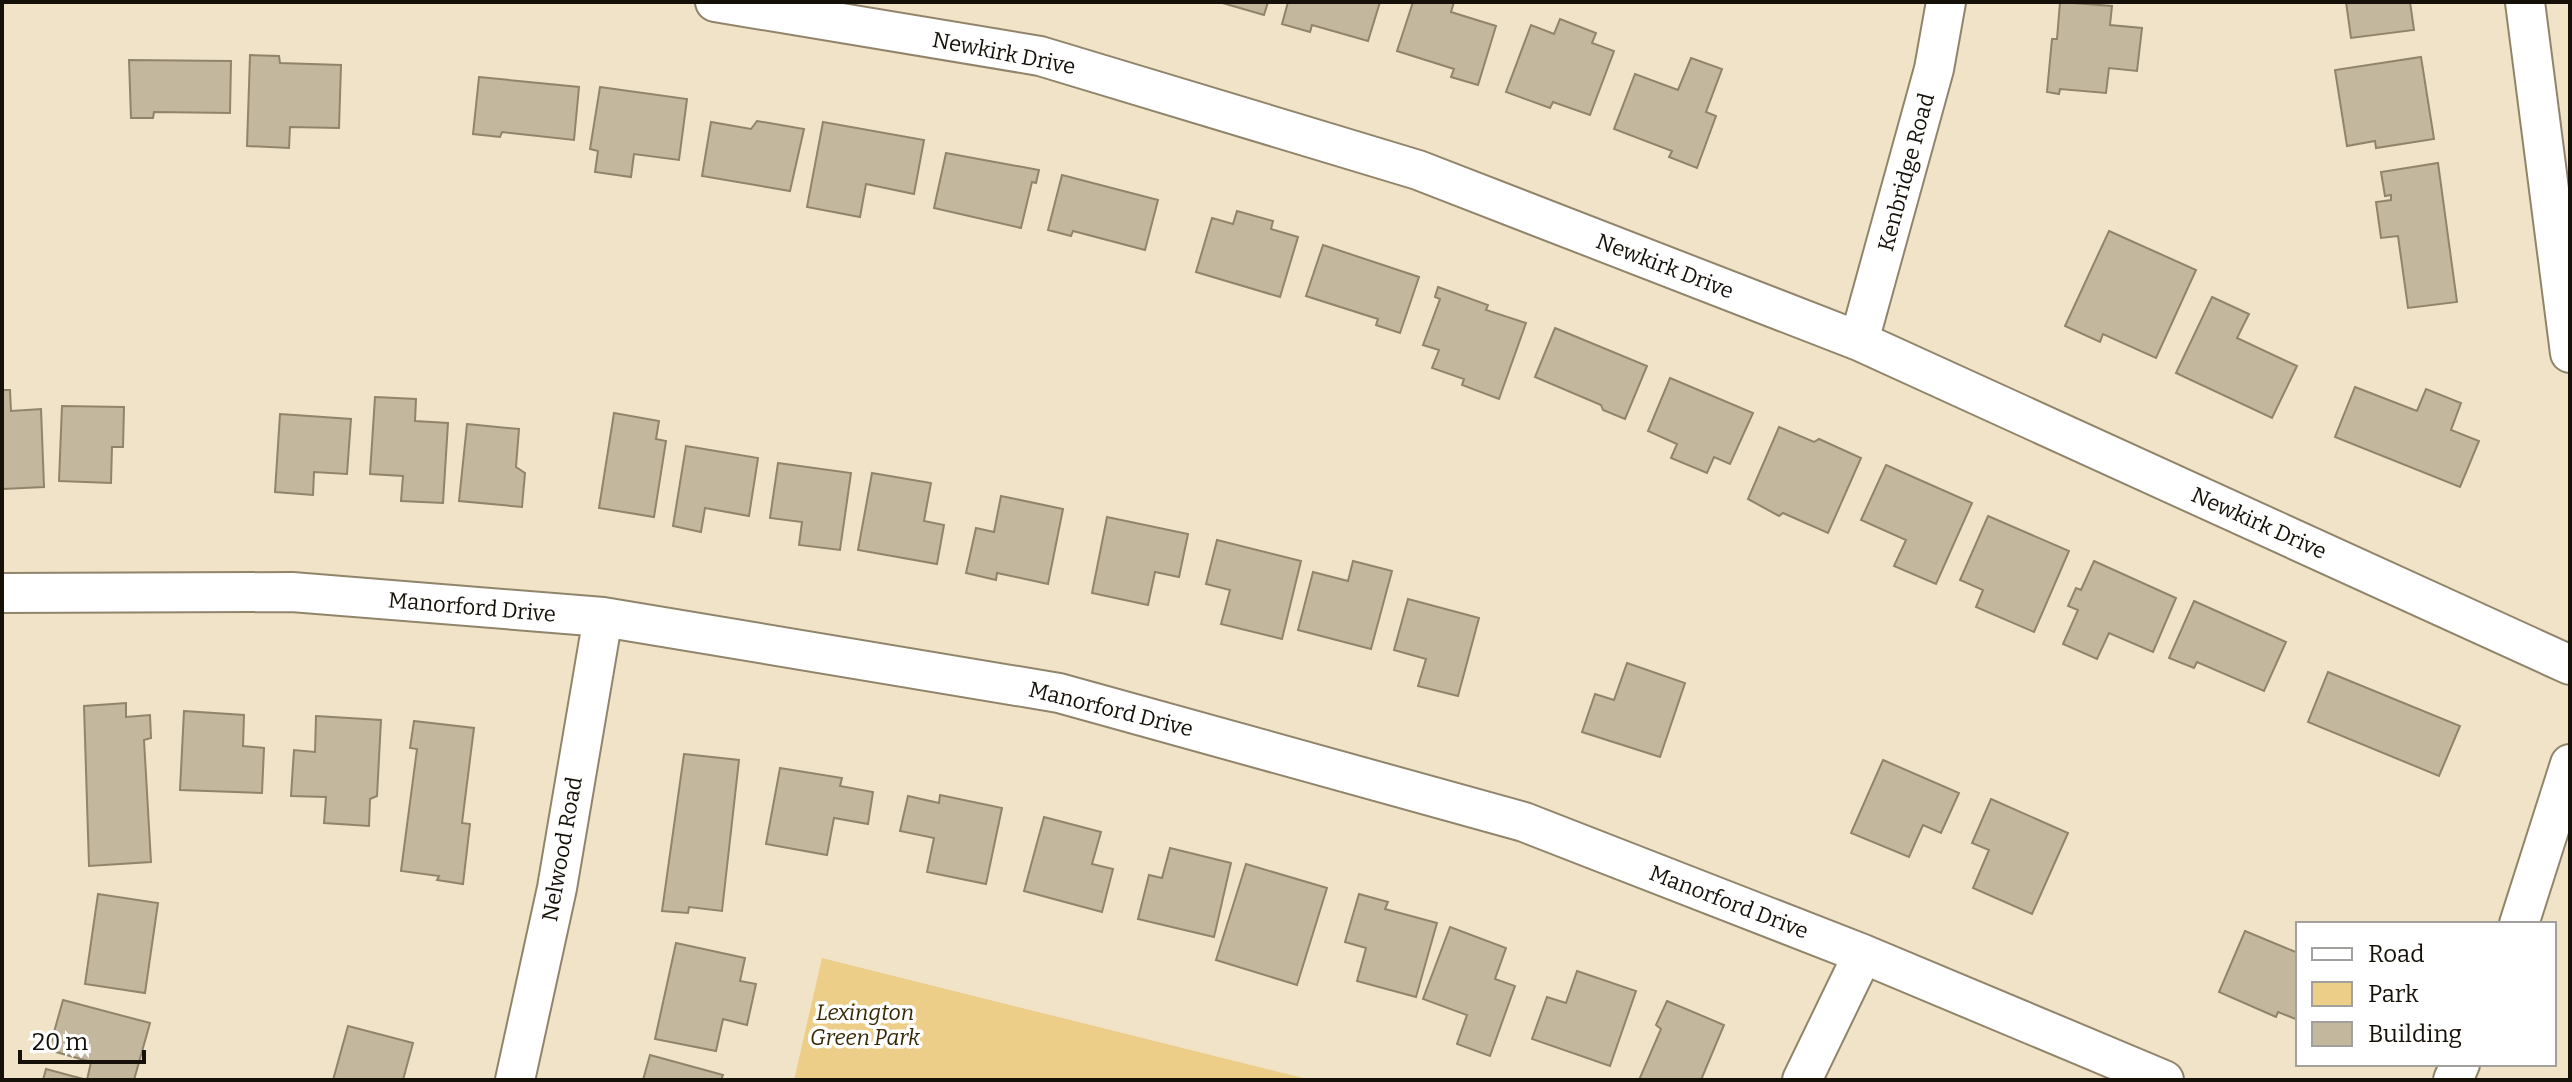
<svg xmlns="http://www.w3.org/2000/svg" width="2572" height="1082" viewBox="0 0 2572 1082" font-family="Bitter,serif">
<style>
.green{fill:#edce88}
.building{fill:#c3b79d;stroke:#90846b;stroke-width:2}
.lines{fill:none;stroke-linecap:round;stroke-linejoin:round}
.minor-casing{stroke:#90846b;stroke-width:42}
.minor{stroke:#fff;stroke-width:38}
.labels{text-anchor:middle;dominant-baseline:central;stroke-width:7;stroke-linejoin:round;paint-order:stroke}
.street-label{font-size:22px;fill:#161108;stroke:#fff}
.park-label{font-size:22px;font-style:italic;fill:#372803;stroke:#fff}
</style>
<rect width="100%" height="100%" fill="#f0e3c8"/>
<path class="green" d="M822 958 1311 1080H794Z"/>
<path class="building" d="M1219 2H1268L1264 15Z
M1288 2H1380L1368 41 1312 25 1310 32 1282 24Z
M1413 2H1454L1451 12 1496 26 1478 85 1451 77 1454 69 1397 51Z
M2060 2 2112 6 2110 25 2142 28 2137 71 2109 68 2106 93 2060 89 2059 94 2047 92 2052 39H2057Z
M2346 2H2410L2414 30 2351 38Z
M1560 19 1596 33 1592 43 1614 51 1590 115 1553 102 1550 108 1506 92 1531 25 1554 34Z
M250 55 279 56 280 63 341 65 339 128 290 127 289 148 247 146Z
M2421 57 2434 139 2376 148 2375 141 2347 146 2335 70Z
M1691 58 1722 69 1706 112 1716 116 1697 168 1669 157 1672 151 1614 129 1635 74 1678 90Z
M129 60 231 61 230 113 154 112 153 118H131Z
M479 77 579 87 574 140 502 132 500 137 473 134Z
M600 87 687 99 679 160 634 154 631 177 595 172 598 151 590 149Z
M757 121 804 129 790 191 702 176 711 122 751 129Z
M823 122 924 140 914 194 866 184 860 217 807 207Z
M946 153 1039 170 1036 183 1032 182 1021 228 934 208Z
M2438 163 2457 302 2408 308 2398 236 2381 238 2376 202 2391 200V195L2385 196 2381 172Z
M1062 175 1158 200 1145 250 1073 231 1071 236 1048 230Z
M1237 211 1273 221 1271 229 1298 237 1280 297 1196 272 1212 218 1233 224Z
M2109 231 2196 270 2156 358 2103 334 2100 342 2065 326Z
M1323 245 1419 277 1400 333 1376 325 1378 319 1306 296Z
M1438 287 1488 305 1486 310 1526 323 1499 399 1462 385 1464 379 1432 368 1439 350 1423 345 1440 299 1435 297Z
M2212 297 2249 314 2237 338 2297 366 2272 418 2176 373Z
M1555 328 1647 366 1625 419 1603 410 1601 405 1535 377Z
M1670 378 1753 413 1730 464 1714 457 1707 473 1671 458 1677 444 1648 431Z
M2355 387 2417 411 2426 389 2461 403 2451 430 2479 441 2460 487 2335 437Z
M2 390H10L11 411 41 409 44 487 3 489Z
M375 397 416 399 415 421 448 423 443 503 401 501 403 476 370 474Z
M62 406 124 407 123 447H112L111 483 59 481Z
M614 413 659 421 656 439 666 441 654 517 599 508Z
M280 414 351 419 347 474 314 472 313 495 275 492Z
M467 424 519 429 516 467 525 473 522 507 459 501Z
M1779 427 1814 442 1819 439 1861 458 1828 533 1783 513 1779 516 1748 499Z
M686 446 758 458 749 516 705 508 701 532 673 526Z
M778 463 851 473 840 550 799 545 802 522 770 518Z
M1886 465 1972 503 1936 584 1894 566 1906 540 1861 520Z
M872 473 931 483 924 521 944 525 937 564 858 550Z
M1001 496 1063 509 1048 584 997 573 996 580 966 573 976 528 994 532Z
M1988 516 2069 551 2034 632 1976 607 1983 590 1960 580Z
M1107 517 1188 534 1179 577 1155 572 1148 605 1092 593Z
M1217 540 1301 561 1282 639 1221 624 1230 590 1206 584Z
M1353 561 1392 571 1371 649 1298 630 1313 572 1348 581Z
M2094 561 2176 598 2153 652 2109 633 2097 659 2063 644 2078 610 2068 606 2076 588 2081 590Z
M1408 599 1479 618 1458 696 1418 686 1426 659 1394 650Z
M2194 601 2286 642 2264 691 2197 662 2194 668 2169 658Z
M1627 663 1685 683 1660 757 1582 732 1595 694 1614 700Z
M2328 672 2460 726 2439 776 2308 722Z
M126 703V717L150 715 151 738 144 740 151 862 89 866 84 706Z
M184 711 244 715 243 746 264 748 262 793 180 790Z
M316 716 381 720 377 796 370 799 369 826 324 823 326 797 291 796 294 750 315 752Z
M414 721 474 728 462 823 470 824 463 884 437 880 439 876 401 871 417 749 410 748Z
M684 754 739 760 722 911 689 907 688 913 662 911Z
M1883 760 1959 793 1941 833 1923 825 1909 857 1851 833Z
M780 768 842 778 840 786 873 792 868 824 834 818 827 855 766 844Z
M940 795 1002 808 986 884 927 872 934 838 900 831 908 796 939 803Z
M1991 799 2068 833 2032 914 1973 888 1989 850 1972 843Z
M1044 817 1101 832 1092 864 1113 869 1102 912 1024 891Z
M1170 848 1231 863 1214 937 1138 919 1149 875 1162 878Z
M1246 864 1327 888 1297 985 1216 960Z
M98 894 158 903 145 993 85 984Z
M1359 894 1388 902 1385 909 1437 923 1416 997 1357 981 1366 948 1345 942Z
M1450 927 1506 948 1495 979 1515 986 1490 1056 1457 1044 1467 1015 1423 999Z
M2245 931 2298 953V1020L2278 1012 2276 1017 2219 992Z
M676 943 745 958 740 981 756 984 747 1025 723 1019 716 1051 655 1039Z
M1577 971 1636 991 1610 1066 1532 1039 1547 997 1566 1003Z
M63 1000 150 1023 134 1080H43L46 1069 87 1080 91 1062 49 1050Z
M1667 1001 1724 1025 1701 1080H1639L1661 1029 1656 1025Z
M348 1026 413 1043 403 1080H333Z
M650 1055 723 1075 721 1080H643Z"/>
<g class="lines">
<g class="minor-casing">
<path id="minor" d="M715 2 1040 56 1418 170 1859 341 2570 665
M2525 2 2570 353
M1859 341 1934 69 1946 2
M2 593 292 592 603 617 1059 693 1524 822 1863 954 2164 1080
M2519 924 2570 764
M515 1080 557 888 603 617
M1802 1080 1863 954
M2453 1080 2460 1064"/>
</g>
<use href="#minor" class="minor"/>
</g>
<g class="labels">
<g class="street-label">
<text transform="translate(1004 53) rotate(11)">Newkirk Drive</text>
<text transform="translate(1906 172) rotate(-75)">Kenbridge Road</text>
<text transform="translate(1665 266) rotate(21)">Newkirk Drive</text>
<text transform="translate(2259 523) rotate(24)">Newkirk Drive</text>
<text transform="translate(472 607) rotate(5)">Manorford Drive</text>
<text transform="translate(1111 709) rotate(14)">Manorford Drive</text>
<text transform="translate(562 849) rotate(-80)">Nelwood Road</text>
<text transform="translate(1729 902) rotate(21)">Manorford Drive</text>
</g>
<g class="park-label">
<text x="865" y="1012">Lexington<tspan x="865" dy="25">Green Park</tspan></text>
</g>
</g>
<rect width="2572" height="1082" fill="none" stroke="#161108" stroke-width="8"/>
<rect x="2296" y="922" width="260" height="144" fill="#ffffff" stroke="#a2a09c" stroke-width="2"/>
<rect x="2312" y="948" width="40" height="12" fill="#ffffff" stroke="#a2a09c" stroke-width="2"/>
<text x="2368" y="962" font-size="24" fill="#161108">Road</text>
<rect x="2312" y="982" width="40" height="24" fill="#edce88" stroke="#a2a09c" stroke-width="2"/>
<text x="2368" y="1002" font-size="24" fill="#161108">Park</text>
<rect x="2312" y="1022" width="40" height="24" fill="#c3b79d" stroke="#a2a09c" stroke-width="2"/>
<text x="2368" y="1042" font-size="24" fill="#161108">Building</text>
<path d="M20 1050v12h124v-12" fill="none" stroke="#161108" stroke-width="4"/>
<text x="32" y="1050" font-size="24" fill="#161108" stroke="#ffffff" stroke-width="6" paint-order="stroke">20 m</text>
</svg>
